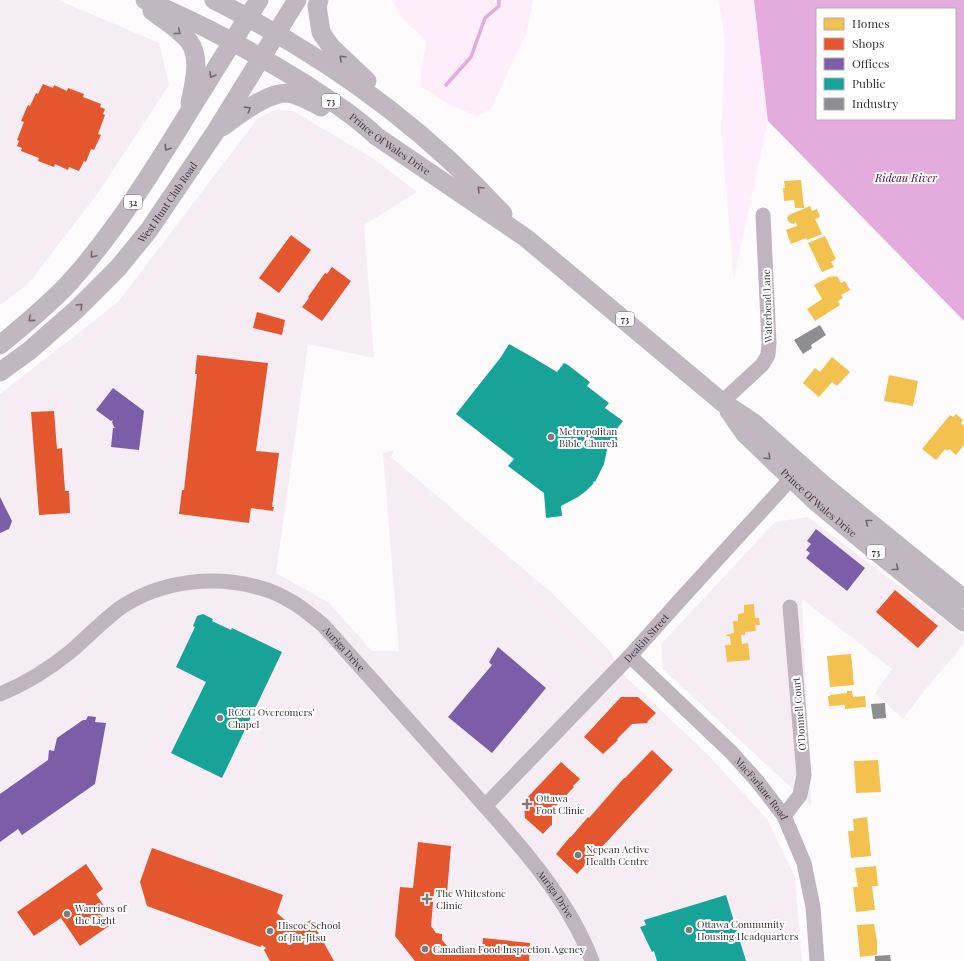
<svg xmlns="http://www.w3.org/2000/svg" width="964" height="961" viewBox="0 0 964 961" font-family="'Playfair Display',serif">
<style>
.built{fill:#f5edf3}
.green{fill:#feedfa}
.water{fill:#e4acdc;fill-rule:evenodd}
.homes{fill:#f2c14e}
.shops{fill:#e4572e}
.offices{fill:#7b5ea7}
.public{fill:#17a398}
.industry{fill:#8d8d92}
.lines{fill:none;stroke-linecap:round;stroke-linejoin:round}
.stream{stroke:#e4acdc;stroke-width:3.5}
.minor{stroke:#c0b4be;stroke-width:15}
.major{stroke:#c1b7c0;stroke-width:19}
.oneway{stroke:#70686f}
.poi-dot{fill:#7e7a7d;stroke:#fff;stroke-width:1.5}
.labels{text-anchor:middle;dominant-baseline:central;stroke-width:4;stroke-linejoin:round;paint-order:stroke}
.shield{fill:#fff;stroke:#757174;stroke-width:1}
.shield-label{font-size:9px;font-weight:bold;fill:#3a3439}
.street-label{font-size:10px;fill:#3a3439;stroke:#fff}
.poi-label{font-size:10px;fill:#3a3439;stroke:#fff;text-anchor:start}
.water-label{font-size:11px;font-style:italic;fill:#490044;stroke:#fff}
</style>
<rect width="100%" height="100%" fill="#fdfbfc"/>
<path class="built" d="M0 0H58L159 43 169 85 95 197 28 284 0 305Z
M275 110 293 111 374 159 417 192 364 225 374 358 308 344 276 573 328 602 372 651H399L383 453 394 450 391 457 553 594 608 649 625 676 708 755 767 819 795 877 802 961H0V394L118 302 258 118Z
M808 517 964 635V644L924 691 903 719 875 693 892 669 802 599 811 806 663 669 661 644 775 522Z"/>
<path class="green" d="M391 0H533L527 31 491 109 478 116 448 104 420 86 426 41 403 19Z
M719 0H754L768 121 734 278 721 130 725 44Z"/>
<path class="water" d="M754 0H964V321L768 121ZM817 9H955V119H817Z"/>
<path class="homes" d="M801 180 804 208H795L794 200 784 201 783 188H785L784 181Z
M810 206 812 211 817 209 820 217 815 219 822 234 807 240 806 238 791 244 786 230 797 226 796 222 793 224 789 222 787 218 789 215Z
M825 236 836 259 831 262 834 267 822 272 808 243Z
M831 276V277L834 276 835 277 837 276 841 283 845 281 850 290 841 295 843 298 838 301 840 305 815 321 807 309 822 299 814 285Z
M832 357 850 372 837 386 832 382 819 397 803 383 815 368 820 372Z
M889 375 918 381 913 406 884 401Z
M956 414 963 420 961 423 964 426V445L956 455 949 449 947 451 945 449 936 460 922 449 950 415 953 417Z
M754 604 755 618H759L760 625H755L756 631 745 632V635H741L742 644 748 643 750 660 727 662 725 645H731L730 636H726V635L734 633 733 621H738V614L744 613V605Z
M851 654 854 685 830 687 827 656Z
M847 691H852L853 697 865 696 866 707 845 709V705L829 706 828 696H830V695L847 693Z
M878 760 881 792 856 793 854 761Z
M867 817 871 856 851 858 848 831H854L853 819Z
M876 866 878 886H872L875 910 856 912 853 887H858L855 868Z
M874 924 877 941V955L860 957 857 925Z"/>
<path class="shops" d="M43 84 53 88 54 85 67 91 68 88 84 94 83 97 101 104 100 107 105 109 103 114 105 115 98 134 101 135 94 150 91 149 86 162 84 161 79 171 69 167 68 170 55 164 54 167 38 161 39 158 21 151 22 148 17 146 19 141 17 140 24 122 21 121 28 105 30 106 36 93 38 94Z
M291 235 311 250 279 293 259 278Z
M332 267 351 281 322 321 302 307 309 298 308 297 325 273 327 274Z
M257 312 285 320 282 335 253 328Z
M197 355 268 363 256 451 279 453 272 507H274L273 511 251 508 249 523 179 514 182 490H184L197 374H195Z
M54 411 57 449 62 448 65 491H69L70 513 39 515 31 412Z
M895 590 938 626 918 648 876 612Z
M621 697H638L656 713 647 722 648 723 632 724 617 739 618 740 603 754 584 737Z
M652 750 673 770 577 874 556 854 570 837H571L588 817 589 818 624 778H625Z
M561 762 580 779 573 786 574 787 552 810V826L551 825 543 834 525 818 524 801Z
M418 842 451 846 447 893 434 892 431 926 436 933 442 934V940L448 947 482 950 483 938 530 943 529 961H415L395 936 400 887 413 888Z
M152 848 283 895 277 913 295 929 311 920 334 961H270L264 950 266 948 262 945 260 947 147 906 140 882Z
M86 864 103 889 96 894 104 906 98 910 109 926 80 946 61 918 34 936 17 912Z"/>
<path class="offices" d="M113 388 144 411 139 450 111 447 113 428 116 427H114L112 422 113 420 111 421 96 410Z
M0 497 12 521 9 529 0 533Z
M816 529 865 568 847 591 806 558 810 553 806 550 811 544 807 541Z
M498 647 546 688 492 753 448 717 492 665 489 662Z
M88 716 96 717 95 722 106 723 95 784 22 835 18 829 0 842V794L48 760 49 750 54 751 57 738 83 720H86Z"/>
<path class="public" d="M509 344 532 357 557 372 564 363 568 365 590 382 587 386 609 403 605 408 623 421 616 430 618 444 608 445 604 464 595 482 594 481 593 484 586 491 578 497 561 506 562 516 546 518 544 493 508 466 514 459 456 414 501 357Z
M203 614 213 619 212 621 231 630 232 628 282 652 222 778 171 753 206 682 176 667 195 627 193 626 197 616Z
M726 895 746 961H657L654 951 652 952 640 927 646 925 644 920Z"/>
<path class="industry" d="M820 325 826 335 811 345 812 348 803 354 794 340Z
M885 703 886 718 873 719 871 704Z
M890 955 891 961H875V956Z"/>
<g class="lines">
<path class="stream" d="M446 85 471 57 485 18 499 6V0"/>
<g class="minor">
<path d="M722 402 762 365 768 355 769 343 763 215"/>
<path id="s1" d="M630 656 731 752 757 781 784 816 804 863 813 907 817 961"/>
<path id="s2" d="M0 694C25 684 49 669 70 652 87 638 105 618 123 606 164 580 215 575 261 588 272 591 284 597 294 603 304 609 314 618 323 625 369 676 414 727 460 778 508 832 567 893 592 961"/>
<path id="s3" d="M485 806 630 656 680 600 798 471"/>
<path d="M784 816 800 795 804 775 790 607"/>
</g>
<g class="major">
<path id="s4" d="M145 0C200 23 252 51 302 82 328 99 354 115 376 136L526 238 722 402 754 423 826 487 964 599"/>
<path d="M214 0C322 54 422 125 503 214"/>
<path d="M319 0 317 6 321 32 324 37 332 48 367 81"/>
<path d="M152 11C164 20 178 28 188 40 202 57 194 83 190 103"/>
<path d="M222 127C239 115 266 93 287 93 299 94 311 102 321 107"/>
<path d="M0 345C24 325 49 305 70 282 105 243 133 201 161 157 194 105 225 52 259 0"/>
<path id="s5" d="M0 372 29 351 77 309 118 268 149 230 216 131 297 0"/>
<path id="s6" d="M729 411 745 434 815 501 863 541 964 622"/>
</g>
</g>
<defs><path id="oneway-chevron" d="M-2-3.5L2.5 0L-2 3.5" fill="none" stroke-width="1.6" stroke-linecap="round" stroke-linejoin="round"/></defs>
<g class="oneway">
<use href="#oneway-chevron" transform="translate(178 32) rotate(39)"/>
<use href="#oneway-chevron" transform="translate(342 58) rotate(-137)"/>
<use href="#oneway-chevron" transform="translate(212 75) rotate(121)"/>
<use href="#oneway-chevron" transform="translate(248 109) rotate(-32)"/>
<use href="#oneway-chevron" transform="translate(167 148) rotate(123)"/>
<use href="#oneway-chevron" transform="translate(480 189) rotate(-135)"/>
<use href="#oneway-chevron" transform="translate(93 255) rotate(130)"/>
<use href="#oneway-chevron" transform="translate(80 306) rotate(-45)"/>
<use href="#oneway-chevron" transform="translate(31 319) rotate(139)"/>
<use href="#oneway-chevron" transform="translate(768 457) rotate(44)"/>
<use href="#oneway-chevron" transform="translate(868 522) rotate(-141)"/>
<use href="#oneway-chevron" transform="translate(896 568) rotate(39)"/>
</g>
<g class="poi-dot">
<circle cx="551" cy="437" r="4"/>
<circle cx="220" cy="718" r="4"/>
<path d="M525 798h4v4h4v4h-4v4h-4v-4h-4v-4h4z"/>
<circle cx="578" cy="855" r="4"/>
<path d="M425 893h4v4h4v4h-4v4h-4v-4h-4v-4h4z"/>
<circle cx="67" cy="914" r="4"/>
<circle cx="689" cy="930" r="4"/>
<circle cx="270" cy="931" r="4"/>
<circle cx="425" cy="949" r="4"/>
</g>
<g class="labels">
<g class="shield">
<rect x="322" y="94" width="18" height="14" rx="3"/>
<rect x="124" y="195" width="18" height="14" rx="3"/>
<rect x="616" y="312" width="18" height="14" rx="3"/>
<rect x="867" y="545" width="18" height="14" rx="3"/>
</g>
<g class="shield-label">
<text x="331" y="101">73</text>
<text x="133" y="202">32</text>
<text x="625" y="319">73</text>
<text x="876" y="552">73</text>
</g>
<g class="street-label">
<text stroke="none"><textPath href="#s4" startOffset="285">Prince Of Wales Drive</textPath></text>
<text stroke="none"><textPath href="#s5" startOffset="240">West Hunt Club Road</textPath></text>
<text transform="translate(767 306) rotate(-92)">Waterbend Lane</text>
<text stroke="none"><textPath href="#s6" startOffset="129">Prince Of Wales Drive</textPath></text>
<text stroke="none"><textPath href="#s3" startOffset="233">Deakin Street</textPath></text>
<text stroke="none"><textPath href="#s2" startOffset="400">Auriga Drive</textPath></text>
<text transform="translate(799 714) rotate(-95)">O'Donnell Court</text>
<text stroke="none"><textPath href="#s1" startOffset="187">MacFarlane Road</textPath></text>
<text stroke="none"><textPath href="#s2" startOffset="724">Auriga Drive</textPath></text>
</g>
<g class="poi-label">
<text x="559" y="431">Metropolitan<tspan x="559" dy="12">Bible Church</tspan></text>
<text x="228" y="712">RCCG Overcomers'<tspan x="228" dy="12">Chapel</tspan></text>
<text x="536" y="798">Ottawa<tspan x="536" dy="12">Foot Clinic</tspan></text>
<text x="586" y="849">Nepean Active<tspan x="586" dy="12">Health Centre</tspan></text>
<text x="436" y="893">The Whitestone<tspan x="436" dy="12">Clinic</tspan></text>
<text x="75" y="908">Warriors of<tspan x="75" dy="12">the Light</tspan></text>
<text x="697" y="924">Ottawa Community<tspan x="697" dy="12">Housing Headquarters</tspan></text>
<text x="278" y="925">Hiscoe School<tspan x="278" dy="12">of Jiu-Jitsu</tspan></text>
<text x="433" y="949">Canadian Food Inspection Agency</text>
</g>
<g class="water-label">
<text x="906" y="177">Rideau River</text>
</g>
</g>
<rect x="816" y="8" width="140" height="112" fill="#ffffff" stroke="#b0aeb0"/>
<rect x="824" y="18" width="20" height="12" fill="#f2c14e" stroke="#b0aeb0"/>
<text x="852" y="28" font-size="12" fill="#3a3439">Homes</text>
<rect x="824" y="38" width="20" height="12" fill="#e4572e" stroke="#b0aeb0"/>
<text x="852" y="48" font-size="12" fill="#3a3439">Shops</text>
<rect x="824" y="58" width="20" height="12" fill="#7b5ea7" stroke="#b0aeb0"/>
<text x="852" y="68" font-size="12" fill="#3a3439">Offices</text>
<rect x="824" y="78" width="20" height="12" fill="#17a398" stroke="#b0aeb0"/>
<text x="852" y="88" font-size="12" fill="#3a3439">Public</text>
<rect x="824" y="98" width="20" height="12" fill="#8d8d92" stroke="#b0aeb0"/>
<text x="852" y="108" font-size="12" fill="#3a3439">Industry</text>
</svg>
